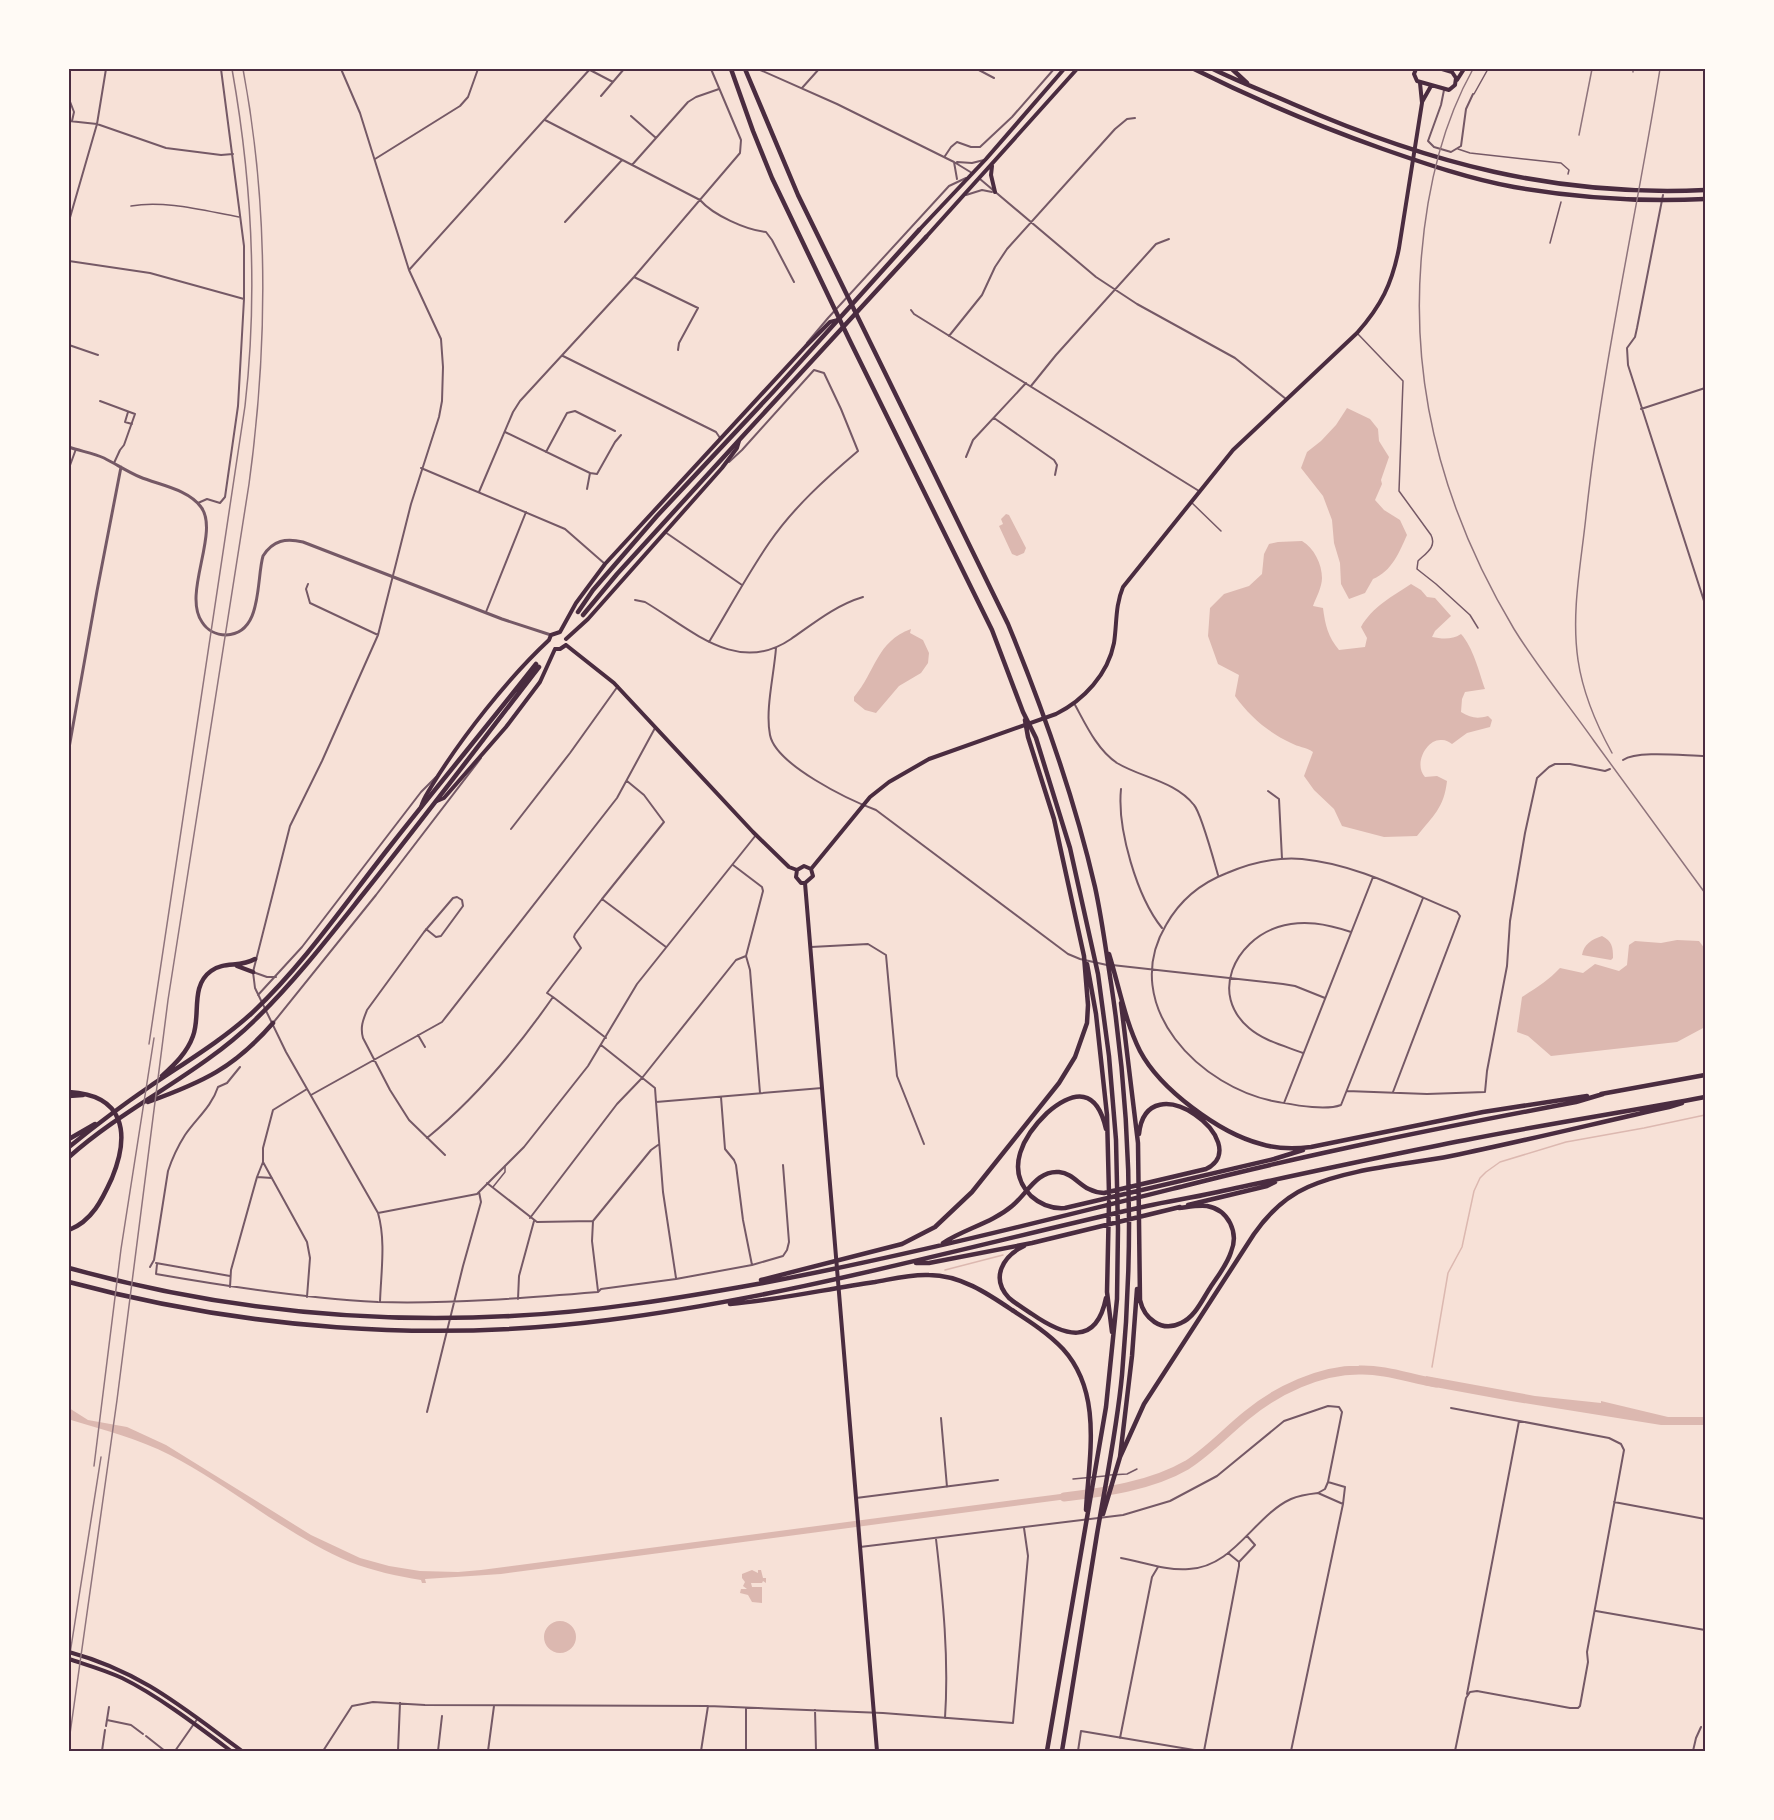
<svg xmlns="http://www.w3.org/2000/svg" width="1774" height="1820" viewBox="0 0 1774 1820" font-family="'Source Sans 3',sans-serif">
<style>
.water{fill:#dcb8b0}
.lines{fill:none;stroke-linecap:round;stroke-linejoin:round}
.stream{stroke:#dcb8b0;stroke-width:1.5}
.river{stroke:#dcb8b0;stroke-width:9}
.service{stroke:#755966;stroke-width:1.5}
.minor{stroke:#755966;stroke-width:2}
.tertiary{stroke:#755966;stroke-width:3}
.secondary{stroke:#4a2c40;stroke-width:4}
.primary{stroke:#4a2c40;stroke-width:4}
.trunk{stroke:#4a2c40;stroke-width:4.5}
.motorway{stroke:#4a2c40;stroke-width:4.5}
.rail{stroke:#8f747c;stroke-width:1.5}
.neatline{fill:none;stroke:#4a2c40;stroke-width:2}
</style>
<rect width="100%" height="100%" fill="#f7e1d7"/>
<path class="water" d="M1347 408 1370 419 1378 429 1379 441 1389 457 1381 480 1382 484 1375 500 1384 510 1400 520 1407 535C1399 553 1392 571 1373 579L1365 593 1349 599 1341 584 1340 563 1334 543 1332 520 1323 496 1301 468 1307 452 1321 441 1336 425Z
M1006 514 1009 515 1026 548 1024 553 1017 556 1012 554 999 526 1003 524 1001 519Z
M1302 541C1314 548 1322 564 1322 578 1322 587 1316 598 1313 606L1323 608C1325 624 1328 637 1339 650L1365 647 1367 638 1361 627C1372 607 1393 596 1411 584L1421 590 1427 597 1435 598 1451 616 1435 631 1432 637C1442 639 1452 640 1461 634 1473 647 1479 672 1485 689L1465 692 1462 699 1461 712C1471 718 1477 719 1488 716L1492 720 1490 727 1467 733 1452 744C1449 742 1446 740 1442 740 1427 738 1413 764 1425 777L1437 776 1447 781C1444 808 1433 816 1417 836L1384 837 1342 826 1334 809 1314 790 1304 776 1313 752C1306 747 1298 747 1291 743 1268 732 1250 717 1235 696L1239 675 1218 664 1208 636 1210 608 1224 594 1249 586 1262 574 1264 554 1269 544 1278 542Z
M911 629 910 633 923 640 929 653 928 663 921 673 899 686 876 713 865 710 854 701V697C876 671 876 642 911 629Z
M1602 936C1612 941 1613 947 1613 958L1611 960 1582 955C1584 944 1591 940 1602 936Z
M1677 940 1699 941 1705 949V1027L1677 1042 1551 1056 1528 1036 1517 1032 1522 997C1536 988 1549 980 1560 968L1583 973 1595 964 1619 971 1627 965 1629 945 1635 941 1661 943Z
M1426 1376 1535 1396 1601 1403V1401L1668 1417H1705V1425H1661L1511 1401 1424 1385Z
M69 1408 88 1420 127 1427 166 1445 311 1535 360 1558 389 1566 420 1571 458 1572 481 1570 1076 1492 1075 1498 501 1574 425 1579 426 1583H422L421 1580C397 1576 373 1571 350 1562 286 1535 232 1487 170 1455 139 1439 104 1430 71 1420L69 1419Z
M752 1570 758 1573V1570H761L763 1578H766V1583L763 1581 762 1583H751L752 1587H762V1603L752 1602 748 1595 740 1593 741 1589H747L743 1586 745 1582 742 1578V1574Z
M544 1637a16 16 0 1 1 32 0a16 16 0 1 1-32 0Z"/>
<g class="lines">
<path class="stream" d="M945 1270 1003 1255
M1432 1367 1448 1273 1462 1247 1474 1191 1480 1178 1486 1172 1500 1162 1566 1142 1644 1128 1705 1115"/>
<path class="river" d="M1064 1497C1105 1492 1151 1486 1187 1465 1209 1451 1227 1431 1247 1415 1277 1390 1320 1370 1359 1370 1385 1369 1411 1379 1436 1383"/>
<path class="service" d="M1474 94 1488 69
M1458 149 1470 153 1561 163 1569 170 1568 174
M131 206C165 200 205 211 239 217
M1550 243 1561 202
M1357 333 1403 381 1399 491 1431 535C1437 547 1426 553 1418 561L1417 569 1436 584 1470 615 1478 628
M1191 502 1221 531
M493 1187 505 1172V1166
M1110 1475 1127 1474 1137 1469
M1073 1479 1105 1476"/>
<path class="minor" d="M341 69 360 113 409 270 441 339 443 367 442 401 439 417 411 504 378 635 322 761 290 826 253 972 255 988 286 1052 378 1213C386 1241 381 1272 380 1302
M758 69 837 104 954 162 972 173
M977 69 994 78
M590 70 613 82
M802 88 819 69
M1444 90 1441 105 1428 141 1434 147 1451 152 1461 146 1466 109 1473 94
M601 96 624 69
M69 99 74 112 72 121
M631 116 656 138
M545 120 700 200C713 215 746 230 766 232L772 240 794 282
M69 121 97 124 166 148 221 155 233 154
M945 156 951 147 957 142 971 147H980L1012 117 1054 69
M375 159 460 106 468 97 478 69
M954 162 957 179
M957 162 972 163 984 160
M632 165 688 102 696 97 719 89
M980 179 1096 277 1137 304 1235 358 1286 399
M966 195 982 190 992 192
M1663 195 1637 328 1635 337 1627 348 1628 365 1705 604
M69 221 97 124 106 69
M565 222 622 160
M69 261 150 273 244 299
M409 270 590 69
M634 277 698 308 679 343 678 350
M911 310 914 314 1199 491
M949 336 982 295 995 267 1007 249 1115 129 1127 119 1135 118
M807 343 828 318 949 186 966 178
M69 345 98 355
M563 356 716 432 720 438
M1031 386 1056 355 1156 244 1169 239
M100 401 135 414 124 445 120 450 114 463
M1641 409 1705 388
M128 412 125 422 132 424
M994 418 1054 460 1057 465 1055 475
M505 432 590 473 587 489
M546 452 567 413 575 411 615 431
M966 457 973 440 1026 383
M69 468 76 449
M421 468 565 529 605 564
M590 473 597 474 615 442 621 435
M479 492 513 412 520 401 634 277 740 153 741 140 711 69
M198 503 207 499 220 503 225 497 238 406 244 299V246L221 69
M665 532 742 585
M308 584 306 589 310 603 378 635
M635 600 645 602C691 629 737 676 791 639 814 623 836 605 863 597
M486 612 526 512
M709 642C729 609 747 575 769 543 793 508 825 479 858 451L841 409 824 373 814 370 742 450 729 462
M776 648C774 675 765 710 770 735 776 765 849 800 876 810L1068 954 1080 959 1107 965
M1074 703C1085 723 1097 750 1117 763 1142 778 1175 781 1194 805 1201 813 1214 861 1218 875
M1623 760C1638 750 1686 756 1705 756
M627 781 644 795 664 822 602 899 666 947
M1121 789C1117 829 1137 897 1162 928
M1268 791 1279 799 1282 859
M511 829 570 753 618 686
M426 929 436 937 441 936 463 906 462 900 457 897 453 898 424 932 367 1010C363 1020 360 1027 363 1038L390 1090 409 1120 445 1155
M811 947 868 944 886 955 897 1076 924 1144
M746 956 750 970 760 1093
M1112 965 1283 984 1295 986 1325 998
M253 972 267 977H276
M258 995 302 947 421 792 436 777
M553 997 547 993 581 948 574 937 575 934 602 899
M273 1023 376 895 481 758
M418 1035 425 1047
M601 1045 655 1088 656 1102 822 1088
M1303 1053C1285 1046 1264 1041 1249 1028 1209 994 1235 941 1278 927 1303 919 1327 924 1351 932
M1347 1091 1427 1094 1485 1092 1487 1071 1507 966 1510 921 1525 833 1537 778 1549 767 1555 764H1570L1605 771 1610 769
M1393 1092 1460 916 1457 912C1408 892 1356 864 1302 859 1277 857 1250 863 1227 873 1201 883 1180 900 1166 925 1118 1006 1201 1089 1278 1102 1295 1105 1325 1111 1341 1105L1423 898
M311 1095 442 1022 617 798 655 728
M721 1097 725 1149 734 1160 736 1165 743 1220 752 1265
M656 1102 663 1192 676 1278
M1284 1103 1373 877
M427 1138C476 1098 516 1050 553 997L606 1038
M263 1162 307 1242 310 1258 307 1297
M257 1177 272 1178
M487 1183 537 1222 593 1221
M378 1213 477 1194 524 1147 588 1066 637 984 756 835
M530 1218 617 1104 642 1078 736 960 746 956 763 891 762 887 733 865
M156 1263 230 1276
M157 1264 156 1274C230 1287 303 1298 378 1302 452 1304 525 1298 598 1292L601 1289 676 1279 752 1265 783 1256 787 1250 789 1242 783 1165
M150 1267 154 1260 168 1171C172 1159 178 1146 185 1135 196 1119 212 1106 218 1087L227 1083 240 1067
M230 1287 231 1270 257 1177 263 1162V1148L273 1110 307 1089
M598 1291 592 1241 593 1221 651 1150 658 1145
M518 1299 519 1276 534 1221
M1451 1408 1609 1438 1621 1444 1624 1450 1587 1652 1588 1662 1580 1706 1578 1708H1570L1477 1691 1470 1692 1466 1698 1455 1751
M427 1412 463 1266 481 1202 479 1192
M941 1418 947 1487
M856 1498 998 1480
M1614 1502 1705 1519
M936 1539C943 1599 949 1658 945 1718
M860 1547 1123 1515 1170 1501 1217 1476 1284 1421 1328 1406 1339 1407 1342 1412 1328 1482 1325 1489 1318 1493 1343 1504
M1121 1558C1143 1562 1166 1571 1189 1569 1234 1567 1254 1516 1291 1499 1300 1495 1309 1494 1318 1493
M1239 1562 1255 1545 1247 1536
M1596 1611 1705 1630
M1467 1694 1519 1421
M746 1709V1751
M815 1710 816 1751
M107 1720 131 1725 143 1734
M106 1726 109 1707
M146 1736 165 1751
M1120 1738 1152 1577 1158 1567
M102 1751 105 1730
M175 1751 198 1718
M323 1751 352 1706 373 1702 425 1705 708 1706 883 1713 1013 1723 1028 1556 1024 1528
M398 1751 400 1703
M438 1751 442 1716
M488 1751 494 1706
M701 1751 708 1706
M1078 1751 1081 1731 1200 1751
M1204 1751 1239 1566V1562L1228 1553
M1291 1751 1343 1504 1345 1487 1328 1482
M1693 1751 1696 1738 1701 1727"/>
<path class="tertiary" d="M69 447C80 451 93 453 104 458 116 464 128 472 140 477 159 485 188 489 201 507 220 532 182 594 202 622 207 630 216 635 226 635 263 634 256 580 263 556 273 540 286 538 303 542L502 619 551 635
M69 748 97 591 121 467"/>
<path class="secondary" d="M1416 69 1414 74 1417 81 1449 90 1455 85 1456 78 1452 72 1442 69
M1457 80 1464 69
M1422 102 1431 86
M560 632 576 603 605 564 806 346 830 322 838 320
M566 639 588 619 722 468 737 448 739 441
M566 645 614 683 753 832 789 867 797 870
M555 649H560L566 645
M437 801 444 798 506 727 540 682 555 649
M421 807C423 799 427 794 431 787 461 738 508 678 549 640L551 635 560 632
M811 869 870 797 889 782 929 759 1056 714C1084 700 1108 674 1114 643 1117 624 1115 606 1123 587L1233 450 1357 333C1381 306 1392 284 1399 248L1422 103 1420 83
M797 870 796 877 801 883H805
M797 870 804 866 811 869
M805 883 877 1751
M805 883 813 876 811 869
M69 1652C142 1672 183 1708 242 1751
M69 1659C87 1665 105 1670 122 1678 157 1695 199 1727 231 1751"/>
<path class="primary" d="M992 166 991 175 995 192
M919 230 986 159 1064 69
M926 237 1077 69"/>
<path class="trunk" d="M1194 69C1256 100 1318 126 1383 149 1426 164 1470 179 1514 187 1577 198 1641 202 1705 199
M1213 69C1239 82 1266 92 1293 104 1429 163 1555 197 1705 190
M1232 69 1247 83
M578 612 593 590 657 516 773 392 919 230
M583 615 617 574 741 438 926 237
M237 966 253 972
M162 1076C174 1065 187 1053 193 1036 201 1015 190 986 211 971 224 961 240 968 255 959
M69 1092C125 1095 130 1134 112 1178 102 1200 92 1221 69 1230
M69 1096 83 1095
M148 1102C203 1082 234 1068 273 1023
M69 1139 95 1124
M69 1147C95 1126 121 1106 149 1087 184 1063 220 1042 252 1013 305 963 346 902 391 845 439 784 488 725 536 664
M69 1157C126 1106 200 1074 255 1020 295 981 329 937 364 893 424 818 481 742 539 667"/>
<path class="motorway" d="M731 69 753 131 772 178 849 339 992 630 1023 712 1036 738 1070 848 1098 974 1109 1056 1116 1140 1118 1229 1117 1299 1106 1407 1047 1751
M745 69 798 195 1008 624C1043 709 1074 796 1095 887 1102 919 1106 951 1111 983 1131 1114 1134 1244 1122 1375 1117 1428 1106 1481 1097 1534 1085 1607 1074 1679 1062 1751
M1109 954C1119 986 1125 1021 1140 1051 1160 1089 1219 1133 1261 1144 1277 1149 1294 1149 1311 1147L1483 1112 1587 1096
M1087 964 1096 1014 1107 1115 1109 1194
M1121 1003 1138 1143 1140 1300C1144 1318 1161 1333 1181 1323 1195 1317 1202 1300 1210 1288 1217 1277 1227 1265 1231 1252 1239 1233 1229 1210 1207 1206 1198 1205 1188 1207 1179 1208
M1601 1094 1705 1075
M1106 1129C1097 1089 1075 1089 1047 1113 1024 1135 1004 1169 1031 1196 1041 1205 1052 1209 1065 1208L1274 1159 1303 1150
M1109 1202 1107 1292 1112 1332
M1188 1205 1267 1186 1275 1182
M943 1243C964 1229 992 1223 1012 1206 1027 1194 1037 1170 1059 1172 1077 1174 1081 1192 1104 1193L1206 1169C1257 1144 1147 1060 1139 1134
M1024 1246C1003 1256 990 1278 1009 1298 1016 1304 1025 1309 1032 1314 1064 1336 1096 1347 1106 1298
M916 1263H929L1032 1243 1180 1207
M69 1268C213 1308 363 1324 511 1316 596 1312 680 1298 763 1283 905 1256 1044 1221 1184 1186 1313 1153 1444 1127 1576 1102L1603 1094
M761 1280 902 1244 935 1227 972 1192 1059 1083 1075 1057 1087 1023 1088 1005 1084 956 1054 819 1028 737 1025 720
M69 1282C244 1329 428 1343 608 1320 791 1297 968 1246 1147 1206 1169 1201 1191 1198 1213 1193 1297 1175 1382 1156 1466 1140 1546 1124 1626 1112 1705 1097
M730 1304C779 1300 826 1289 875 1282 892 1279 911 1274 929 1275 960 1275 987 1293 1012 1310 1029 1321 1048 1333 1063 1349 1103 1393 1089 1456 1086 1510
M1120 1457 1144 1404 1254 1234C1268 1214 1285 1197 1308 1187 1351 1168 1405 1165 1451 1156 1524 1141 1597 1123 1669 1107L1682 1103
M1103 1514 1120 1457 1132 1356 1137 1289"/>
<path class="rail" d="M1473 69C1440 128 1426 195 1421 262 1411 393 1447 517 1514 629 1538 668 1568 704 1594 741 1631 791 1668 842 1705 893
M1633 72V69
M1579 135 1592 69
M1612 753C1596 724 1583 694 1578 660 1571 612 1581 564 1586 516 1602 366 1636 218 1660 69
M149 1044 245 406C258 293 252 181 232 69
M94 1466 121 1249 154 1038
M69 1660 101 1457
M69 1741 117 1400 168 1000 249 484C268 345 269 207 243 69"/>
</g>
<rect width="1774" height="1820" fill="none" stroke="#fffaf5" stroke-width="141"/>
<rect x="70" y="70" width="1634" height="1680" class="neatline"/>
</svg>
